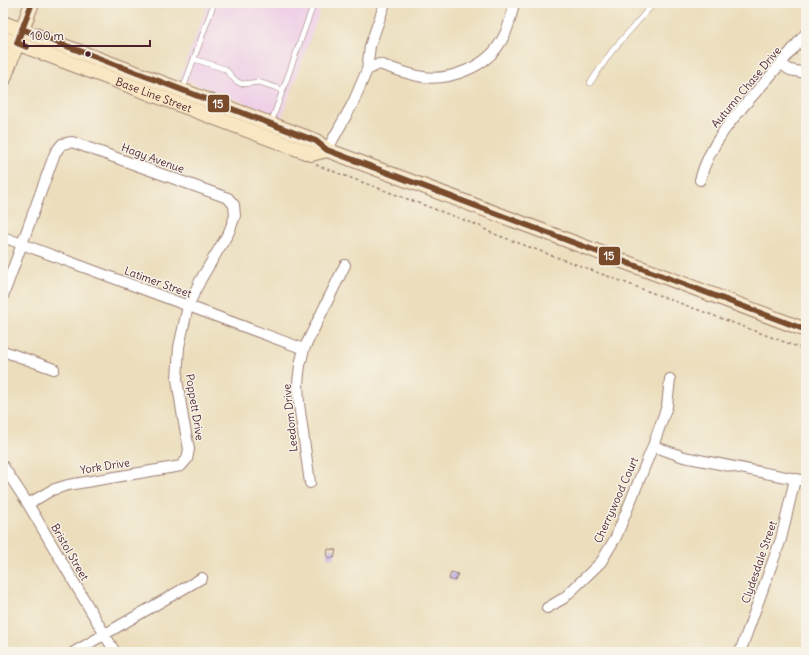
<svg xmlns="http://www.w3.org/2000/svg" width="809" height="655" viewBox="0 0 809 655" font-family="Delius,sans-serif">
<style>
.built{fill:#efd0e7}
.building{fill:#c1b1e5}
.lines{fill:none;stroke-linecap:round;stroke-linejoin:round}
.service-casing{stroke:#9b7e74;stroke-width:6}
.minor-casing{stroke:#9b7e74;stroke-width:12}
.secondary-casing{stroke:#9b7e74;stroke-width:16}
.path{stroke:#9b7e74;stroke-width:1.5;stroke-dasharray:3 3;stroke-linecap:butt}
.service{stroke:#fff;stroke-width:5}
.minor{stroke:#fff;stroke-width:10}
.secondary{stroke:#f9e7c3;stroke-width:14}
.bus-1-casing{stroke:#f7f3e8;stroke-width:9}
.bus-1{stroke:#7a4b2a;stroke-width:6}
.bus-dot{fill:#4a1f2b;stroke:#f7f3e8;stroke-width:1.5}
.labels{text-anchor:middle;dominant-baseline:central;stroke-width:3;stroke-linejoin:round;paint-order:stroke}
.street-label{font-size:11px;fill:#4a1f2b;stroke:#f7f3e8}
.line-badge{stroke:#f7f3e8;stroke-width:1.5}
.badge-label{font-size:11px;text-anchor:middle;font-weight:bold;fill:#fff}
</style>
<rect width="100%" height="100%" fill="#f7f3e8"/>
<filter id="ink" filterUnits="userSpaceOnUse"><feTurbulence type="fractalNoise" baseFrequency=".025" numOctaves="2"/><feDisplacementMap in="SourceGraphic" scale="8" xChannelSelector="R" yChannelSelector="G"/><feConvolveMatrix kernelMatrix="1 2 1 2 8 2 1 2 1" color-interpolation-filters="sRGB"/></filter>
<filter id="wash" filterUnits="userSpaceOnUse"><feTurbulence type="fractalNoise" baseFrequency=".012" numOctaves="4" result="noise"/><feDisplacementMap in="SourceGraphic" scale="16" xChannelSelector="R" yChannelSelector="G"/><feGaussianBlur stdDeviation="0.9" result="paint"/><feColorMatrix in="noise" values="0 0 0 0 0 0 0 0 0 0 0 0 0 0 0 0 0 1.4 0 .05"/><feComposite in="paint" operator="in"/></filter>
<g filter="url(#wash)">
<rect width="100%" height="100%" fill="#ecdebc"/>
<path class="built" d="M208 3H323L282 117 180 78Z"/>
<g id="blocks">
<path class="building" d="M328 549 336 550 334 558 327 557Z
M451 572 458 574 455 581 449 579Z"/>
</g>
</g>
<g filter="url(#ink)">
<use href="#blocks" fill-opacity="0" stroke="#9b7e74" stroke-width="1"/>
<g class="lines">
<g class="service-casing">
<path id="service" d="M194 59 225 69 236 81 242 84 259 82 283 90
M590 83 612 51 654 3
M183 89 214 3
M271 123 314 3"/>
</g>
<g class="minor-casing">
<path id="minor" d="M781 64 790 70 806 73
M367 70 379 64C392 68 409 75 423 77 449 81 486 67 500 43 508 31 511 17 514 3
M327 150 353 103 367 70 370 46 385 3
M700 180C710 141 738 112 765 82 779 66 792 50 806 33
M3 237 304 349
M3 296 55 153 62 144 72 142 228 198 234 205 235 216 229 232 201 279 188 306 179 347 177 379 183 418 189 449 187 459 181 466 68 485 52 490 28 504
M3 351 54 369
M653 446 684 457 806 481
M3 466 28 504 115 652
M310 483 299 404 298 383 300 365 304 349 345 265
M547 608 564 598 601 562 616 537 653 446 667 406 670 379
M74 652 202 578
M740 652 781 539 795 479"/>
</g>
<g class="secondary-casing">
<g id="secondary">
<path d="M3 23 316 141 327 150 806 330"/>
<path id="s1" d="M3 38 311 154 327 150"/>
<path d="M3 81 32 3"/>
</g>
</g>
<path class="path" d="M316 165 480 226 489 232 806 350"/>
<use href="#service" class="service"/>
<use href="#minor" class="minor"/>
<use href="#secondary" class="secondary"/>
<g class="bus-1-casing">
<path id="bus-1" d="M22 29 316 141 327 150 806 330
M27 47 17 43 32 3"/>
</g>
<use href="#bus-1" class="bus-1"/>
</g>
</g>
<circle class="bus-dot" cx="88" cy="54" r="3.5"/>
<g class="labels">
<g class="street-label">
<text transform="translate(746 87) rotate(-50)">Autumn Chase Drive</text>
<text stroke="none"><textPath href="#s1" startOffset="161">Base Line Street</textPath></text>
<text transform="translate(153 158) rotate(20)">Hagy Avenue</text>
<text transform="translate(158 282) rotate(20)">Latimer Street</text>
<text transform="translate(195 407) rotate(81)">Poppett Drive</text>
<text transform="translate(290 418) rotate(-96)">Leedom Drive</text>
<text transform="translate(105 466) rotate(-9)">York Drive</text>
<text transform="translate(616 500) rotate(-66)">Cherrywood Court</text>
<text transform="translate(70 552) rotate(60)">Bristol Street</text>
<text transform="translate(759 562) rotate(-71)">Clydesdale Street</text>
</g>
</g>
<g class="line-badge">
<rect x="207" y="94" width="23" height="19" rx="4" fill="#7a4b2a"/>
<rect x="598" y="246" width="23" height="20" rx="4" fill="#7a4b2a"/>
</g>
<g class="badge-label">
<text x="218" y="108">15</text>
<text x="609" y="260">15</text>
</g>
<rect width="809" height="655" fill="none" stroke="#f7f3e8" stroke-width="16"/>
<path d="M24 40v6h126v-6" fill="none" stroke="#4a1f2b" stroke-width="2"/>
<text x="30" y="40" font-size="12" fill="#4a1f2b" stroke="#f7f3e8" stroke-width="3" paint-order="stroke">100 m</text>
</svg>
